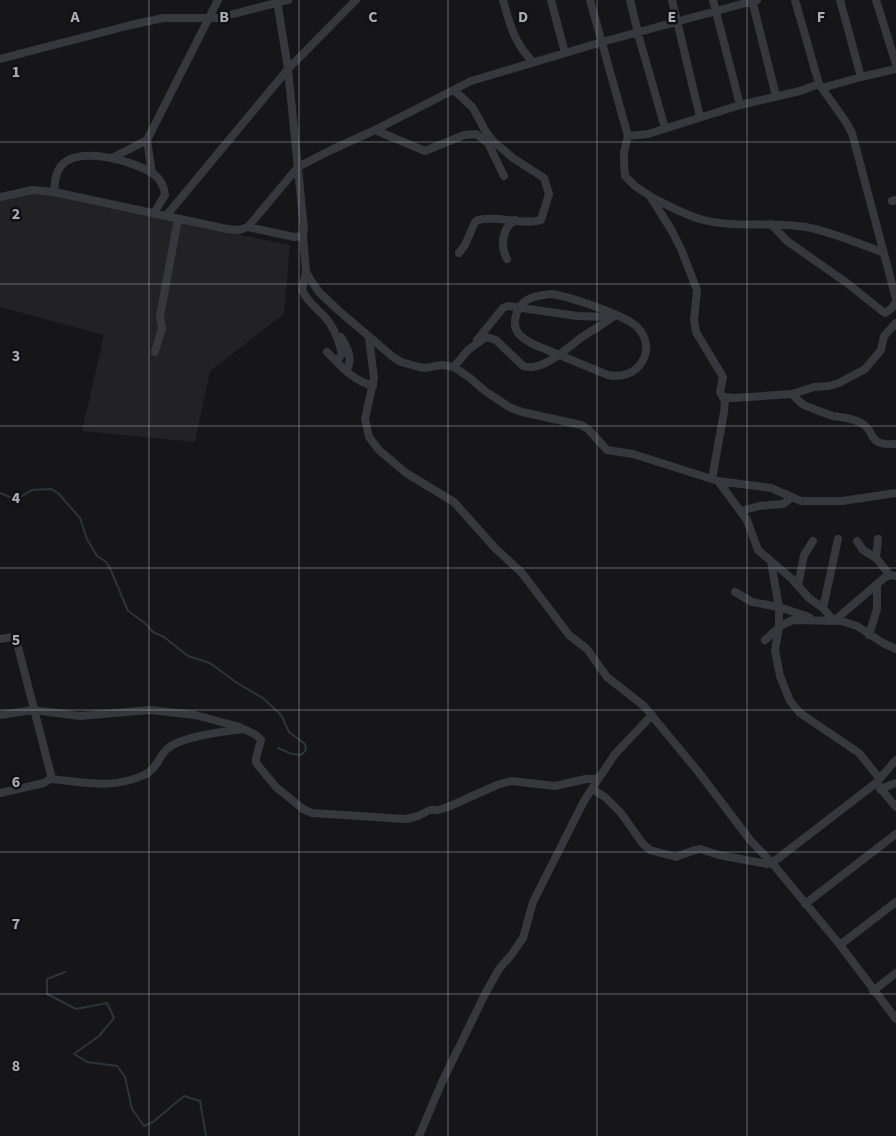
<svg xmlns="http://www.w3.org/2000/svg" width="896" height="1136" viewBox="0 0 896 1136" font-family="'Source Sans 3',sans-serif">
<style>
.built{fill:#222225}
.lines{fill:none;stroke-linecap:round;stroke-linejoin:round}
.stream{stroke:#2c353c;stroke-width:2}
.minor{stroke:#37383d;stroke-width:8}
.grid{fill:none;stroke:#a8adb8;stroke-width:1;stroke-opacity:0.55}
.grid-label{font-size:16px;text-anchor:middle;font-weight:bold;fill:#a8adb8;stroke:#111113;stroke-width:5;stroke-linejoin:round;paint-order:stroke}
</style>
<rect width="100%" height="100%" fill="#161618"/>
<path class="built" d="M32 191 290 245 284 314 210 371 195 442 82 431 104 335 0 307V200Z"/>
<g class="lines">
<path class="stream" d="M0 493 12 498H19L32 490 51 489 58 493 80 518 87 539 97 556 105 561 109 566 128 611 145 623 153 632 164 637 188 656 210 663 237 683 263 698 281 715 289 732 305 744 306 750 301 755 292 754 278 748
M65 972 47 979V994L76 1009 107 1003 114 1018 99 1036 74 1054 87 1062 117 1066 125 1077 132 1109 144 1126 153 1122 184 1096 200 1101 206 1136"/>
<path class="minor" d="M503 0C510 25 514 43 533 62
M551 0 565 53
M590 0 628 136 624 152V164L625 176 635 186 650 196 672 231 681 249 697 290 694 320 696 332 723 377 720 392 725 401 724 412 712 479
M630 0 640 41 665 128
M672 0 700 117
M713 0 740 105
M752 0 776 96
M795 0 819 84 846 122 852 133 896 299
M840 0 861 77
M876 0 896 64
M0 59 131 25 163 18H218L288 0
M822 88 861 77 896 69
M454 90 473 108 486 132 492 140 513 158 544 178 549 194 541 220C523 226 499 215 478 220L475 222 465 245 459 253
M375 130 425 151 464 135 476 134 488 143 504 176
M628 136 648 134 740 105 800 91 819 84
M147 140 152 173
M112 158 147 140 218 0
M54 192C55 183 55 173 61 166 78 145 133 161 152 173 160 178 164 186 165 195L154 213
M0 197 32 190 54 192 227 229 239 230 248 227 294 237 303 236 304 229 288 69 277 0
M651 197C667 205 683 214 700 219 734 229 771 221 806 227 832 232 857 243 882 252
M892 201 896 200
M166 216 288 69 356 0
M771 224 787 241 847 283 882 311 885 313 891 309 896 302
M248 227 298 167 329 151 375 130 471 81 602 42 757 0
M303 236 306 272 310 279 319 292 338 310 393 357 401 362 419 367 425 368 442 365 454 367 470 378 485 391 509 407 522 412 581 425 588 429 607 450 633 454 718 481 771 488 801 501H842L896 493
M507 259C500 246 502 228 515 220
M306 272 302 290C307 301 315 307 323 315 334 326 339 340 342 354L337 361
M551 294C568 296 625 315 637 327 659 349 638 382 608 375L535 345C529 342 523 339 519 334 511 325 516 309 524 302 531 296 542 295 551 294Z
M341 337C347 347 354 360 346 370
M369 338 374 378 365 419 369 437 379 450 406 473 454 502 495 548 522 573 569 635 587 649 607 677 644 706 700 774 750 840 772 863 840 945 896 1019
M477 340 503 308 508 306 577 316 611 317
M155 352 162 328 160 316 178 219
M327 352C342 367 352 380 373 386
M454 367 468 350 486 337 496 340 523 366C542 373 568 347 582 337 593 330 605 323 616 315
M792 394C796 398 799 402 804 405 806 406 829 415 833 416 841 417 851 418 859 422 878 430 864 446 896 444
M723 397 735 398 792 394 814 387 829 386 839 383 865 369 881 350 884 336 896 323
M718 481 747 520 758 550 792 579 809 598 823 608 834 621
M741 511 759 506 783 504 791 498
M857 541 863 550 876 558 890 575
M876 558 878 539
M771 562 779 607V628L775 650 780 676 790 701 800 713 859 753 879 778
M798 586 804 555 813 541
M735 592 752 602 779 607 809 617
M823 608 838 539
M834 621 884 578 890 575 896 576
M869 635 877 609V584
M0 639 12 637 17 643 51 775 50 779 44 783 0 793
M765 640 782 625 793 620 841 621 857 626 883 643 896 649
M0 715 33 710 80 716 150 710 195 715 240 727
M896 760 876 783 896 807
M50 779C83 782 112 790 144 775 156 770 158 758 167 749 180 737 226 731 244 729L256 735 261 740 256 758V763L276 787 303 809 312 813 406 819 418 816 430 810H438L448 807 497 785 511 781 555 786 586 779H596L601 775 615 754 652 715
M593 789 606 798 621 813 643 844 650 850 676 857 692 851 700 849 719 855 767 864 772 863 876 783
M880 789 896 783
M805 904 896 834
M840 945 896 902
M873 991 896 973
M419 1136 442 1082 486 992 499 969 512 954 523 938 533 902 584 801 599 778"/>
</g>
<path class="grid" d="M149 0V1136M299 0V1136M448 0V1136M597 0V1136M747 0V1136M0 142H896M0 284H896M0 426H896M0 568H896M0 710H896M0 852H896M0 994H896"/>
<g class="grid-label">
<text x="75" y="22">A</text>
<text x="224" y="22">B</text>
<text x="373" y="22">C</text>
<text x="523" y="22">D</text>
<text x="672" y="22">E</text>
<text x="821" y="22">F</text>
<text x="16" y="77">1</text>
<text x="16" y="219">2</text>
<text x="16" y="361">3</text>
<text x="16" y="503">4</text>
<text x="16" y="645">5</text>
<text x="16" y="787">6</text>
<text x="16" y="929">7</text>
<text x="16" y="1071">8</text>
</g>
</svg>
